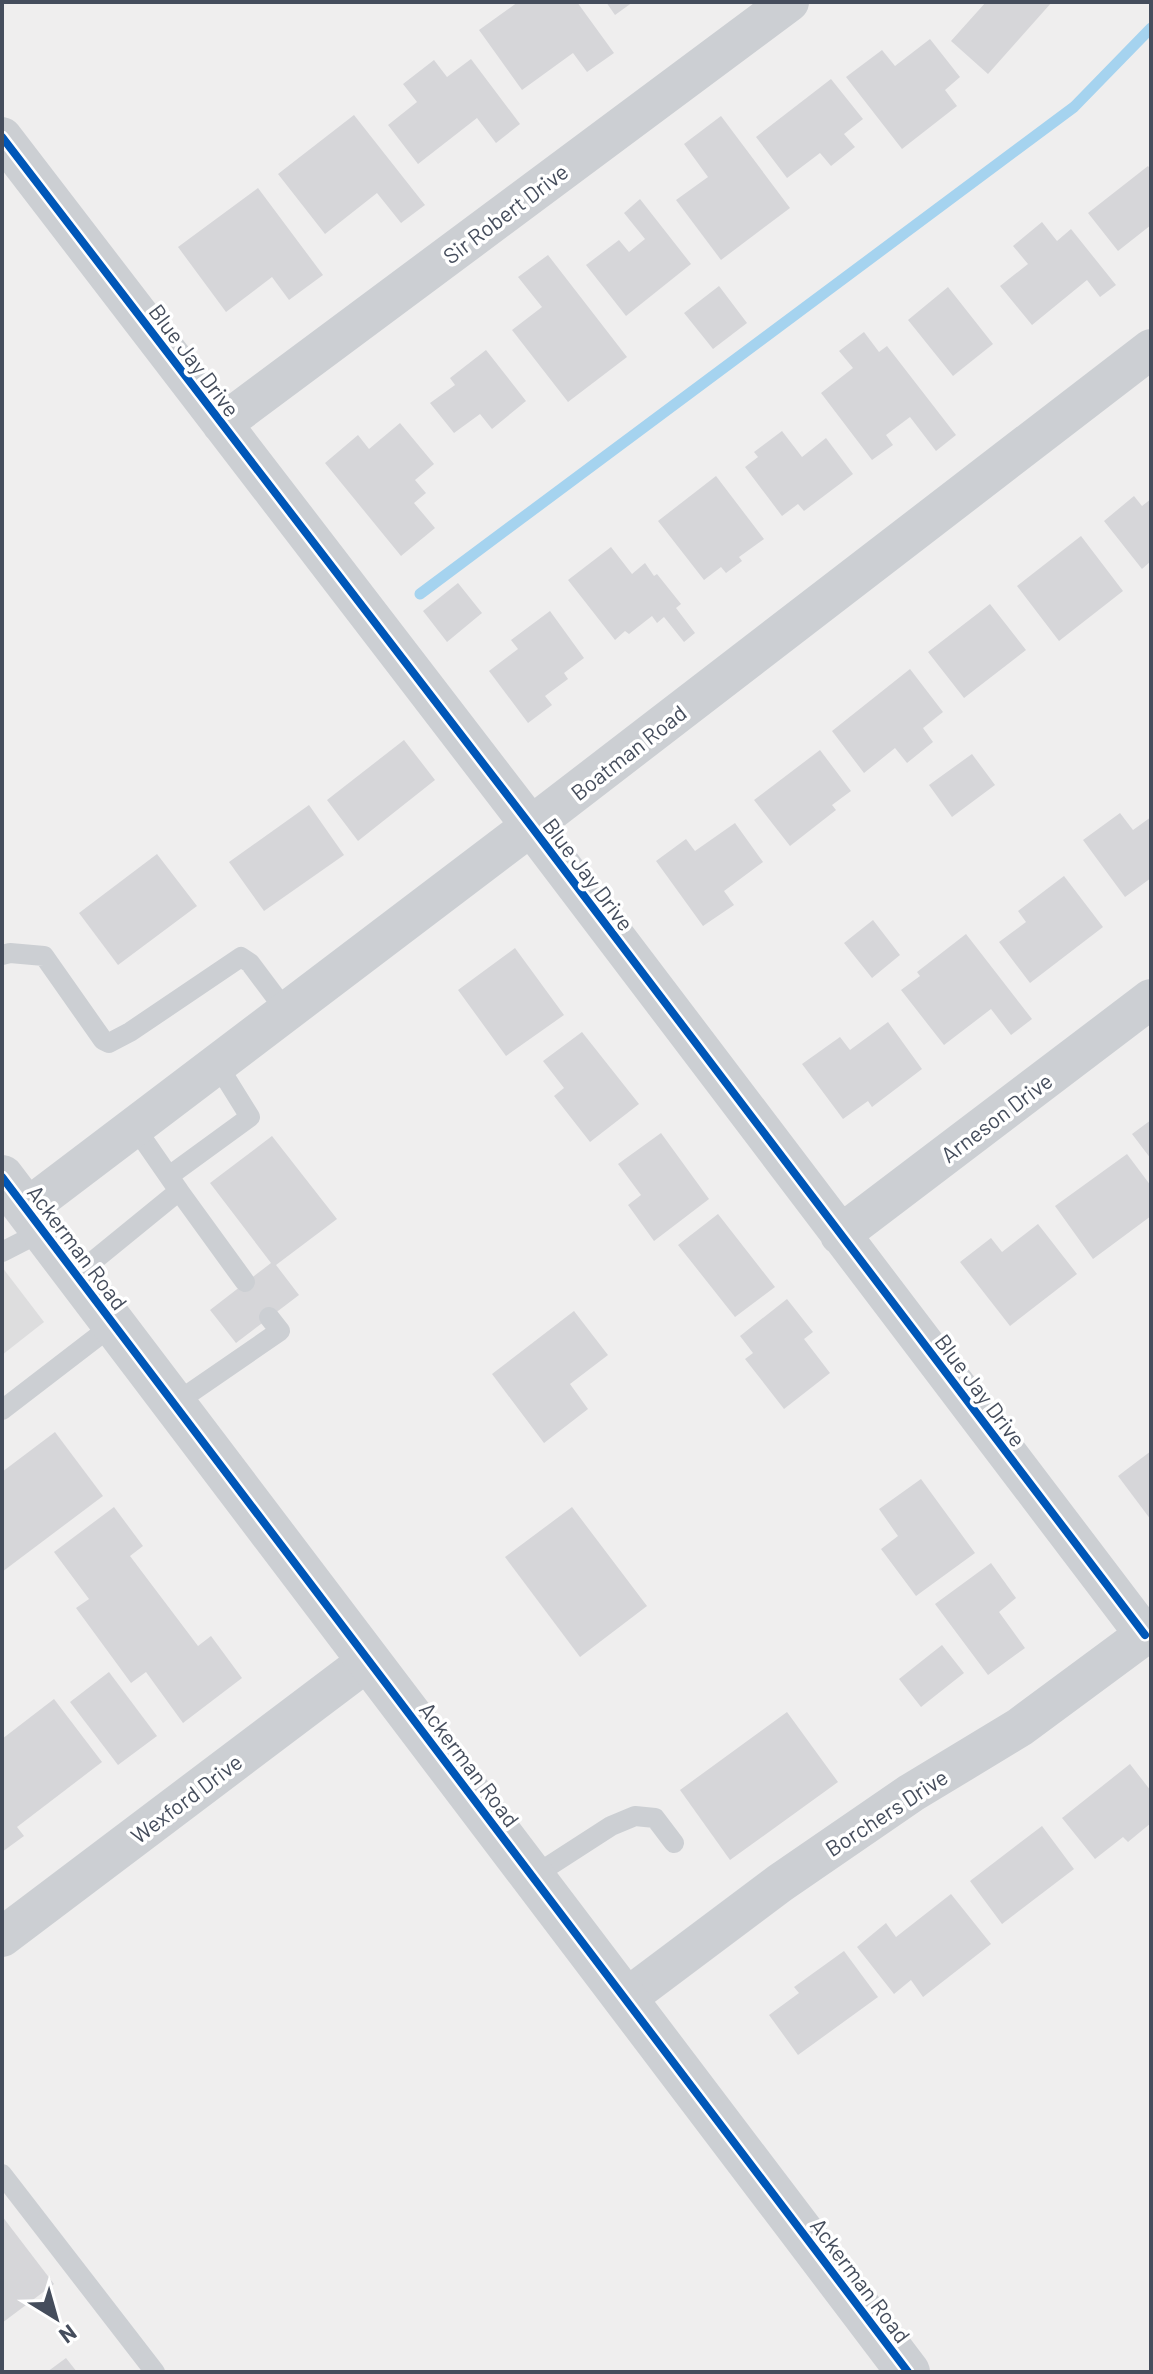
<svg xmlns="http://www.w3.org/2000/svg" width="1153" height="2374" viewBox="0 0 1153 2374" font-family="Barlow,sans-serif">
<style>
.education{fill:#ddddde}
.lines{fill:none;stroke-linecap:round;stroke-linejoin:round}
.stream{stroke:#a5d3ef;stroke-width:11}
.building{fill:#d6d6d9}
.service{stroke:#cccfd3;stroke-width:20}
.minor{stroke:#cccfd3;stroke-width:40}
.tertiary{stroke:#cccfd3;stroke-width:44}
.cycleway-casing{stroke:#fff;stroke-width:13}
.cycleway{stroke:#0057b8;stroke-width:8}
.labels{text-anchor:middle;dominant-baseline:central;stroke-width:7;stroke-linejoin:round;paint-order:stroke}
.street-label{font-size:22px;fill:#454d5c;stroke:#fff}
</style>
<rect width="100%" height="100%" fill="#efeeee"/>
<path class="education" d="M2 1267 44 1322 2 1355Z"/>
<g class="lines">
<path class="stream" d="M420 594 1074 107 1151 28"/>
</g>
<path class="building" d="M518 2H577L614 53 587 72 573 53 522 90 479 30Z
M606 2H633L615 15Z
M986 2H1052L988 74 951 41Z
M930 39 960 77 945 90 957 106 902 149 846 77 882 50 895 66Z
M471 59 520 124 496 143 477 118 418 164 388 125 417 102 403 84 434 60 447 77Z
M831 79 863 119 844 134 855 147 831 166 820 153 787 178 756 137Z
M354 115 425 205 401 223 377 193 325 234 278 174Z
M721 116 790 208 721 260 676 200 708 177 684 144Z
M1148 166 1151 170V225L1118 251 1088 213Z
M258 188 323 275 289 300 272 277 226 312 178 247Z
M640 199 691 264 626 316 586 265 619 240 629 252 645 239 624 213Z
M1042 222 1057 241 1071 229 1116 285 1100 297 1087 280 1032 325 1000 286 1028 264 1013 246Z
M548 255 627 357 568 402 512 330 542 307 518 277Z
M719 286 747 323 713 349 684 313Z
M948 287 993 344 953 376 908 320Z
M864 332 879 352 887 346 956 435 936 451 910 417 886 435 893 445 872 460 821 393 853 368 839 351Z
M486 350 526 401 492 429 480 414 454 433 430 403 455 385 450 378Z
M400 423 434 464 415 480 426 493 414 503 435 528 401 556 325 463 358 435 369 449Z
M782 431 802 457 826 438 853 474 804 511 798 504 782 516 745 467 758 457 754 452Z
M716 476 764 539 739 557 742 561 726 573 721 567 704 580 658 521Z
M1134 496 1142 506 1151 499V561L1142 569 1104 521Z
M1081 536 1123 591 1059 641 1017 586Z
M611 547 632 574 645 563 654 576 657 574 681 604 676 608 695 633 684 642 664 617 657 623 652 616 629 634 625 631 615 640 568 580Z
M458 583 482 613 447 642 423 611Z
M990 604 1026 650 964 698 928 652Z
M550 611 584 658 564 673 568 679 545 696 552 705 528 723 489 671 518 649 511 640Z
M910 669 943 712 923 728 933 742 907 763 895 748 864 773 832 731Z
M404 740 435 780 358 841 327 800Z
M820 750 851 791 832 805 836 810 790 846 754 800Z
M972 754 995 785 952 817 929 785Z
M309 805 344 855 264 911 229 862Z
M1120 813 1133 830 1151 817V878L1125 897 1083 840Z
M735 823 763 862 724 891 734 905 703 926 656 861 686 839 695 851Z
M157 854 197 906 118 965 79 913Z
M1064 876 1103 927 1030 983 999 942 1026 922 1018 911Z
M873 920 900 955 872 978 844 943Z
M966 934 1032 1019 1011 1035 991 1009 944 1045 901 990 920 976 917 972Z
M515 948 564 1015 506 1056 458 990Z
M888 1022 922 1069 872 1107 868 1101 843 1119 802 1064 840 1037 850 1050Z
M582 1032 639 1104 590 1142 554 1096 564 1088 543 1061Z
M1151 1120V1159L1132 1134Z
M661 1133 709 1199 654 1241 628 1205 641 1195 618 1164Z
M272 1136 337 1219 276 1265 299 1295 236 1343 210 1310 271 1263 210 1183Z
M1127 1154 1151 1186V1216L1093 1259 1055 1206Z
M718 1214 775 1287 735 1317 678 1245Z
M1038 1224 1077 1274 1010 1326 960 1262 991 1238 1002 1252Z
M787 1299 813 1332 804 1339 830 1373 784 1409 745 1359 753 1353 740 1336Z
M574 1311 608 1355 570 1384 588 1409 544 1443 492 1374Z
M55 1432 103 1496 2 1572V1472Z
M1151 1451V1520L1118 1476Z
M921 1479 975 1553 916 1596 881 1549 898 1536 879 1509Z
M114 1507 143 1546 130 1556 198 1646 211 1636 242 1678 183 1723 146 1672 131 1683 76 1608 89 1599 54 1552Z
M572 1507 647 1606 580 1657 505 1557Z
M991 1563 1016 1598 999 1612 1025 1648 988 1675 935 1604Z
M942 1645 964 1673 921 1707 899 1679Z
M109 1672 157 1736 118 1765 70 1702Z
M54 1699 102 1762 17 1827 24 1836 2 1852V1739Z
M787 1712 838 1782 730 1860 680 1790Z
M1130 1764 1151 1791V1823L1128 1842 1123 1837 1095 1859 1062 1818Z
M1042 1826 1074 1869 1002 1924 970 1881Z
M951 1894 991 1944 923 1997 911 1980 894 1994 857 1947 886 1923 896 1937Z
M844 1951 878 1997 798 2055 769 2015 799 1993 794 1987Z
M2 2216 54 2284 2 2323Z
M66 2358 77 2372H47Z"/>
<g class="lines">
<path class="service" d="M2 955 10 953 44 956 103 1040 109 1043 130 1032 241 957 250 963 286 1011
M169 1176 250 1117 217 1064
M179 1191 245 1282
M2 1252 43 1231
M76 1275 179 1191 134 1126
M174 1404 280 1331 269 1317
M2 1410 114 1324
M532 1877 611 1826 635 1816 655 1818 674 1843
M2 2174 155 2372"/>
<path class="minor" d="M2 137 531 826 1145 1635
M222 424 789 2
M26 1209 531 826 1151 349
M840 1235 1151 999
M2 1937 369 1660
M624 2000 780 1883 911 1793 1020 1727 1151 1630"/>
<path class="tertiary" d="M2 1177 908 2372"/>
<g class="cycleway-casing">
<path id="cycleway" d="M2 137 531 826 1145 1635
M2 1177 908 2372"/>
</g>
<use href="#cycleway" class="cycleway"/>
</g>
<g class="labels">
<g class="street-label">
<text transform="translate(505 213) rotate(-37)">Sir Robert Drive</text>
<text transform="translate(195 360) rotate(53)">Blue Jay Drive</text>
<text transform="translate(628 752) rotate(-38)">Boatman Road</text>
<text transform="translate(589 874) rotate(53)">Blue Jay Drive</text>
<text transform="translate(996 1117) rotate(-37)">Arneson Drive</text>
<text transform="translate(78 1247) rotate(53)">Ackerman Road</text>
<text transform="translate(981 1390) rotate(53)">Blue Jay Drive</text>
<text transform="translate(470 1764) rotate(53)">Ackerman Road</text>
<text transform="translate(186 1798) rotate(-37)">Wexford Drive</text>
<text transform="translate(886 1812) rotate(-33)">Borchers Drive</text>
<text transform="translate(861 2280) rotate(53)">Ackerman Road</text>
</g>
</g>
<rect width="1153" height="2374" fill="none" stroke="#454d5c" stroke-width="8"/>
<g transform="translate(56 2318) rotate(143)" stroke="#ffffff" stroke-width="6" paint-order="stroke">
<path d="M0-6L14 30L0 20L-14 30Z" fill="#454d5c"/>
<text y="-12" font-size="22" font-weight="bold" text-anchor="middle" fill="#454d5c">N</text>
</g>
</svg>
